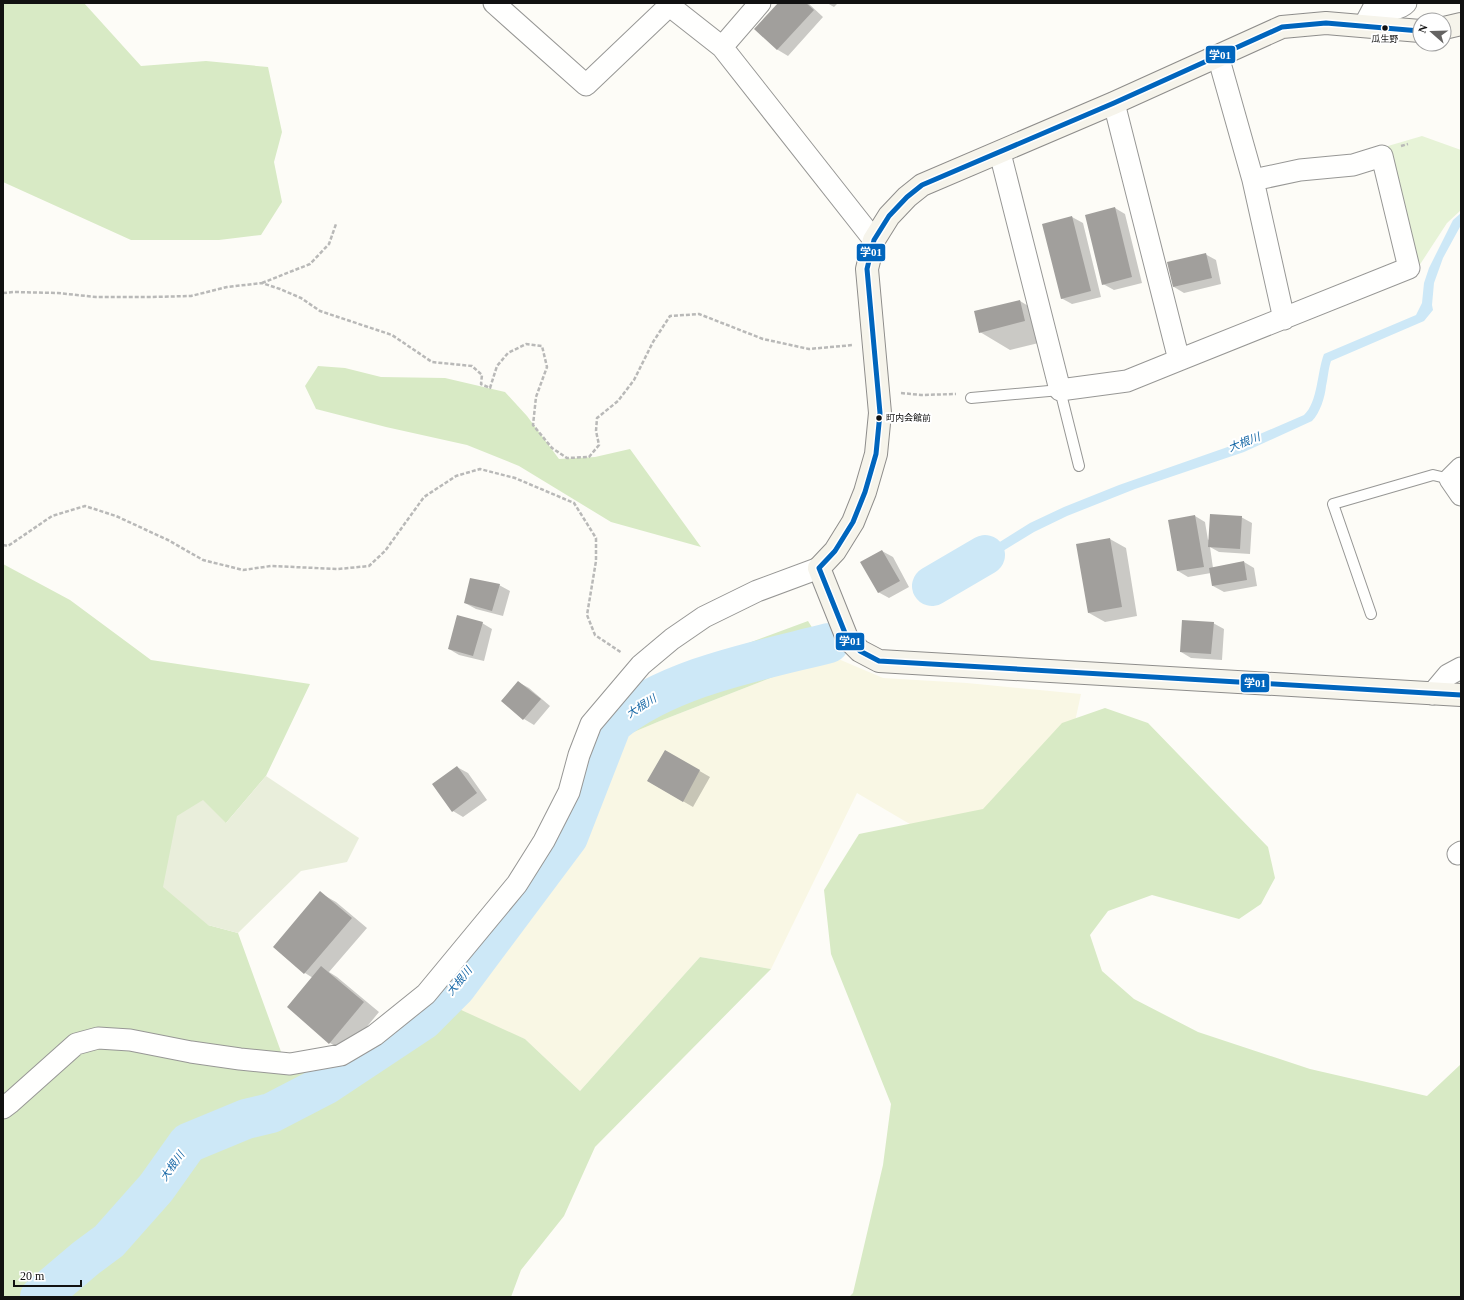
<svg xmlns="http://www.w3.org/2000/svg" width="1464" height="1300" viewBox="0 0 1464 1300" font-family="'Times New Roman','Noto Sans JP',serif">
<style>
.farmland{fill:#f9f7e4}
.green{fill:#e7f3d7}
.forest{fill:#d8eac5}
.cemetery{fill:#e9eedb}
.water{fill:#cde8f7}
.shadow{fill:#0003}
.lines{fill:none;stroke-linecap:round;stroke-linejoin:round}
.river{stroke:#cde8f7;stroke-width:40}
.building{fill:#a19f9c}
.lane-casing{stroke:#979795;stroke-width:12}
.street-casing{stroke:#979795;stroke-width:23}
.secondary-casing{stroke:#8e8d8b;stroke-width:24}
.path{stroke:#b9b9b8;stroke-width:2.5;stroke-dasharray:4 2;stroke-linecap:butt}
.lane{stroke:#fffffe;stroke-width:10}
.street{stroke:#fffffe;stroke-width:21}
.secondary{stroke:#f6f4eb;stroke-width:22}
.bus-1-casing{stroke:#fff;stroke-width:8}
.bus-1{stroke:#0065bd;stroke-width:5}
.bus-dot{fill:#111;stroke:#fff;stroke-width:1.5}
.labels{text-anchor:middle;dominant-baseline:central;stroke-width:4;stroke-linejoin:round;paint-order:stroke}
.bus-label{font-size:9px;fill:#111;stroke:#fff}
.water-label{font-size:11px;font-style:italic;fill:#1768a6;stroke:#fff}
.line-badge{stroke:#fff;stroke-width:1.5}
.badge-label{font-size:11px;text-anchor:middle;font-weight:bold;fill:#fff}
</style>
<rect width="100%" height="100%" fill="#fdfcf7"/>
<path class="farmland" d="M829 655 883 678 967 683 1081 694 1068 754 983 867 857 793 771 969 700 957 580 1091 525 1039 438 1004 473 937 544 841 579 755 660 721Z"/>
<path class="green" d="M1422 136 1461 150V210L1447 223 1417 269 1388 146Z"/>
<path class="forest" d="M3 3H84L141 66 206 61 268 67 282 132 274 162 282 202 261 235 219 240H131L3 182Z
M318 366 345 368 381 377 445 378 505 392 527 416 559 459 595 457 630 449 701 547 611 522 519 466 467 445 386 427 316 409 305 386Z
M3 564 70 600 151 660 310 684 266 776 226 823 208 925 238 933 288 1071 344 1062 385 1045 426 994 525 1039 580 1091 700 957 771 969 595 1147 564 1216 521 1270 511 1297H3Z
M808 621 829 655 660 721 579 755 610 701 695 663Z
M1105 708 1148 723 1268 847 1275 878 1261 904 1239 919 1152 895 1108 911 1090 935 1102 971 1134 999 1198 1032 1310 1069 1427 1096 1461 1064V1297H849L853 1293 883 1165 891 1104 831 954 824 890 859 834 983 809 1062 723Z"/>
<path class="cemetery" d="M266 776 359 838 347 862 301 871 238 933 208 925 163 887 177 816 203 800 226 823Z"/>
<path class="water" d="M1461 213V225L1443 258 1434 283 1432 305 1433 310 1424 321 1331 361C1328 370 1328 378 1326 386 1325 397 1320 413 1312 421L1244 452 1135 489 1067 516 1034 532 941 589 936 582 1030 523 1064 507 1119 485 1239 443 1304 415C1318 402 1317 372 1324 354L1416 315 1422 303 1424 283 1429 268 1453 220Z"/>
<path class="shadow" d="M779 3H808L823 17 788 56 778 50 755 29Z
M827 3H838L834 7Z
M1115 208 1125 214 1142 283 1114 290 1103 284Z
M1072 217 1083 223 1101 297 1072 304 1061 298Z
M1205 254 1216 260 1221 284 1184 293 1174 287 1168 263Z
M1020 301 1050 319 1055 339 1010 350 980 332Z
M1195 516 1205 522 1208 540 1241 517 1252 523 1250 554 1219 552 1210 547 1213 568 1244 562 1254 568 1257 586 1224 592 1213 586 1211 573 1188 577 1178 571Z
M1110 539 1126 548 1137 616 1105 622 1089 613Z
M882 551 893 557 909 587 889 598 878 592Z
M499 585 510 591 503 616 476 609 465 603Z
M482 623 492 629 484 661 459 655 449 649Z
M1213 623 1224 629 1222 660 1191 658 1181 652Z
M518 682 529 688 550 706 534 725 524 719Z
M665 751 710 777 693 807 648 781Z
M457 767 468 773 487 800 463 817 453 811Z
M320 893 336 902 367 928 329 972 337 977 379 1012 346 1052 330 1043 288 1007 313 978 305 973 274 947Z"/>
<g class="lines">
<path class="river" d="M932 586 985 555
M40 1297 86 1258 109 1241 156 1188 188 1143 246 1119 271 1113 325 1085 423 1020 456 987 568 837 612 724C669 677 758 661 829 643"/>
</g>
<path class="building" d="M778 3H806L814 10 777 50 754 29Z
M1115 207 1132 277 1102 285 1085 215Z
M1072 216 1091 291 1061 299 1042 224Z
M1206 253 1212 278 1173 287 1167 262Z
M1020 300 1025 321 979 333 974 311Z
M1210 514 1242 516 1240 549 1208 547Z
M1195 515 1204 567 1177 571 1168 520Z
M1110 538 1122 607 1088 613 1076 544Z
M882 550 900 581 878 593 860 562Z
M1244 561 1247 580 1212 586 1209 568Z
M470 578 500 584 492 611 464 603Z
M457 615 483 622 473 656 448 649Z
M1182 620 1214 622 1211 654 1180 652Z
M518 681 541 699 523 720 501 701Z
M665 750 700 770 683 802 647 781Z
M457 766 477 793 452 812 432 784Z
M320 891 352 918 304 974 273 947Z
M321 966 364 1002 329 1044 287 1007Z"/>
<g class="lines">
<g class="lane-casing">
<path id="lane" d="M971 398 1060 390 1079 466
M1371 614 1333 504 1433 475 1450 479"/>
</g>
<g class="street-casing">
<path id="street" d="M494 3 586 85 669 6
M666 3 722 47 874 240
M1364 26 1373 9C1383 9 1399 11 1406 3
M722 47 760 3
M1218 56 1253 180 1284 319
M1114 103 1179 360
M1000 153 1060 390 1127 381 1179 360 1409 268 1382 156 1353 165 1300 170 1253 180
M1461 468 1450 479 1461 495
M1432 694 1448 675 1461 668
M1458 854 1461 852
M3 1108 11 1102 76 1044 98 1038 130 1040 191 1052 240 1059 290 1064 341 1055 375 1035 426 994 517 884 544 841 569 792 579 755 591 724 641 665 672 639 704 617 757 591 819 568"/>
</g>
<g class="secondary-casing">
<path id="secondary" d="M1444 28 1461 24
M1420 31 1326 23 1282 27 1114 103 922 185 907 197 889 216 874 240 867 269 880 413 876 454 865 492 853 522 835 551 819 568 847 638 860 651 879 661 1461 695"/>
</g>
<path class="path" d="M1401 146 1408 144
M262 283 310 264 329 244 336 224
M3 293 14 292 58 293 96 297H151L191 296 227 287 262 283 280 289 301 298 320 311 392 335 432 362 472 366 482 375 481 384 490 388 497 366 508 353 526 344 542 346 547 367 536 397 533 425 552 448 567 458 589 457 599 445 596 431 597 418 618 401 634 380 653 342 670 316 699 314 763 339 809 349 853 345
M901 393 921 395 956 394
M3 545 8 546 52 516 85 506 116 516 168 540 203 560 243 570 271 566 338 569 369 566 385 551 424 497 456 476 480 469 515 478 574 503 596 538V561L587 615 595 635 622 653"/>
<use href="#lane" class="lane"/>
<use href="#street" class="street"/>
<use href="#secondary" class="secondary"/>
<g class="bus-1-casing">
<path id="bus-1" d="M1420 31 1326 23 1282 27 1114 103 922 185 907 197 889 216 874 240 867 269 880 413 876 454 865 492 853 522 835 551 819 568 847 638 860 651 879 661 1461 695"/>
</g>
<use href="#bus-1" class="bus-1"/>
</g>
<g class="bus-dot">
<circle cx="1385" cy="28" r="3.5"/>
<circle cx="879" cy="418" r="3.5"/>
</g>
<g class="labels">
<g class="bus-label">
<text x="1385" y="39">瓜生野</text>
<text x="886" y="418" text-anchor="start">町内会館前</text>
</g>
<g class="water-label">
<text transform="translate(1244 442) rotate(-21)">大根川</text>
<text transform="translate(641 706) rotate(-32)">大根川</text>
<text transform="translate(459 981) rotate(-51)">大根川</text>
<text transform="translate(172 1166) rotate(-55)">大根川</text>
</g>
</g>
<g class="line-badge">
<rect x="1205" y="45" width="31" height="19" rx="4" fill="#0065bd"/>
<rect x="856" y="243" width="30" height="19" rx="4" fill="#0065bd"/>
<rect x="835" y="632" width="30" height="19" rx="4" fill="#0065bd"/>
<rect x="1240" y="673" width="30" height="20" rx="4" fill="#0065bd"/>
</g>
<g class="badge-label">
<text x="1220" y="59">学01</text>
<text x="871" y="256">学01</text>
<text x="850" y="645">学01</text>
<text x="1255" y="687">学01</text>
</g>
<rect width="1464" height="1300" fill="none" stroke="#111111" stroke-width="8"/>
<g transform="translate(1432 32) rotate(290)"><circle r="19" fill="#ffffff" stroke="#a0a0a0"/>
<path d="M0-3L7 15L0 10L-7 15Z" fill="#646362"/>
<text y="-6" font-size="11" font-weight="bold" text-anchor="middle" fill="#111111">N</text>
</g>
<path d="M14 1280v6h67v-6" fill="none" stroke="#111111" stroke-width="2"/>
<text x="20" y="1280" font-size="12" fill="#111111" stroke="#ffffff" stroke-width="3" paint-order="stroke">20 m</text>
</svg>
